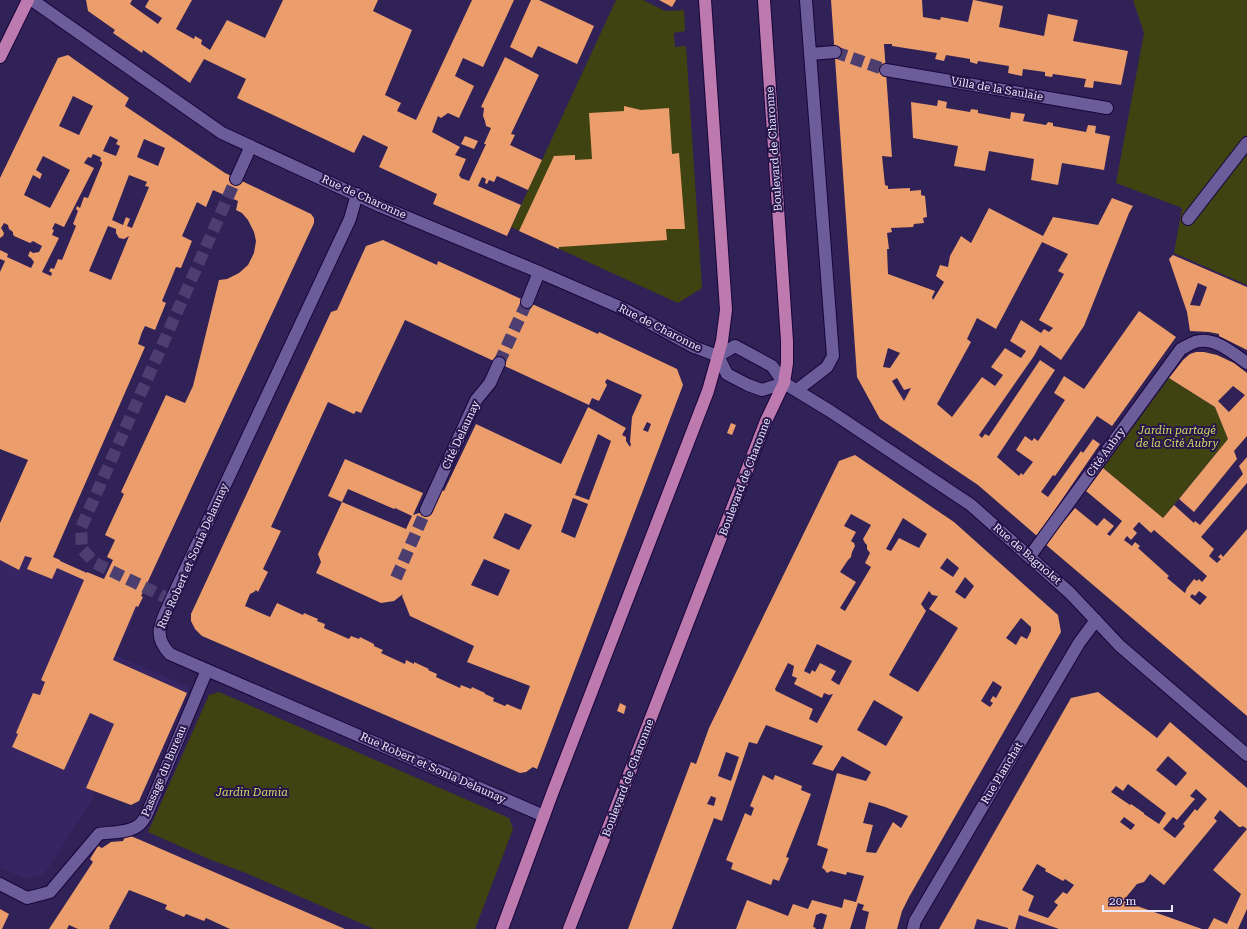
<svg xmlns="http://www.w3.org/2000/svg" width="1247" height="929" viewBox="0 0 1247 929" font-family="'Roboto Serif',serif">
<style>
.built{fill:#372563}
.green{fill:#3f4311}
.building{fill:#eb9d6b;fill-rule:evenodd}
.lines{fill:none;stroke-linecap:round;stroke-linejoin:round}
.minor-tunnel{stroke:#4c3f70;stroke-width:12;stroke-dasharray:12 6;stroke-linecap:butt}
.minor-casing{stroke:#19053b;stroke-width:14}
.major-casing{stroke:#19053b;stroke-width:14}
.minor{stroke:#6b5d9a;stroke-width:12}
.major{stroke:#bd7aae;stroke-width:12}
.labels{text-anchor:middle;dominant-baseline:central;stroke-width:4;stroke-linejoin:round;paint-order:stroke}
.street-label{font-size:11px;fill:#ece9fe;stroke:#27164c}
.park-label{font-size:11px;font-style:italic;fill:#d2db63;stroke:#27164c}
</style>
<rect width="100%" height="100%" fill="#302157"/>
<path class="built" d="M0 533 143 597 115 655 190 687 139 801 131 805 95 792 91 802 48 869 41 875 32 878H24L0 868Z
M963 887 1080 929H939Z"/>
<path class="green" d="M616 0H643L665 11 684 10 685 31 674 33 675 47 686 46 702 288 678 303 511 227Z
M1133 0H1247V285L1174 253 1182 208 1116 183 1144 33Z
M1169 378 1215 407 1228 439 1163 518 1103 468Z
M219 692 509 818 513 829 475 929H374L246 873 211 860 148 832 209 695Z"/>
<path class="building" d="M86 0H132L130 4 158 24 162 18 145 7 149 0H192L176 29 194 39 195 36 202 40 201 44 210 50 227 20 265 38 283 0H378L373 11 412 30 385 95 401 103 397 111 416 120 472 0H514L483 67 463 58 455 76 474 86 459 118 448 113 441 118 438 116 432 132 460 147 455 155 466 159 459 175 461 178 469 181 486 144H484L491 128 486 126 485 121 483 116 484 108 481 107 505 57 539 75 511 134 515 135 510 145 542 160 528 190 497 176 494 182 489 180 487 184 485 183 486 179 482 177 478 186 521 205 507 236 433 204 437 194 379 167 388 147 363 135 354 153 237 98 246 79 204 59 190 83 143 50 142 53 113 33 115 30 88 11Z
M531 0H539L594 26 577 64 538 46 532 58 510 47Z
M659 0H676L672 7Z
M831 0H922L923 17 940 20 941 17 968 22 973 0H974L1003 6 999 27 1044 36 1048 14 1078 20 1073 41 1128 51 1121 85 1094 81 1093 88 1084 87 1086 79 1053 74 1052 77 1045 76V72L1023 69 1022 76 1008 73 1009 66 978 61 977 64 970 62V59L946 55 944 61 935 59 937 53 892 46V44H884L892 157 882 156 885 185 888 186V189L910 188V191L921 190V195L925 196 927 217 923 218 924 223 914 224 913 227 891 228 892 232 887 233 889 249H887L888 274 935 291 932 297 933 300 944 282 936 276 940 265 948 267 950 256 961 236 971 243 989 208 1043 236 1053 217 1098 225 1112 198 1133 206 1129 213 1084 326 1061 360 1040 345 1034 356 979 435 982 438 985 434 989 436 1040 360 1055 370 997 457 1019 476 1021 473 1023 475 1033 462 1016 450 1025 436 1032 441 1034 438 1038 441 1065 400 1054 393 1064 376 1084 389 1139 311 1176 337 1112 426 1097 416 1055 476 1053 475 1041 492 1048 497 1081 451 1083 453 1093 439 1100 444 1037 536 978 485 880 419 857 377ZM1042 242 1068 254 1058 271 1064 274 1039 320 1053 328 1049 332 1044 329 1041 333 1021 320 1010 341 1026 351 1021 358 1005 348 991 367 1003 375 995 386 982 377 952 417 937 404 971 342 967 339 977 318 996 329ZM888 348 900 353 890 368 883 367ZM897 378 904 390 911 388 904 401 892 381Z
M68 55 129 98 125 106 225 173 311 214 314 218V223L150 577 141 596 143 597 138 607 136 606 113 660 187 693 139 801 131 805 86 788 114 724 90 713 64 770 12 747 18 734 16 733 33 693 40 695 45 682 41 680 84 580 57 568 52 579 27 569 32 558 25 556 19 570 0 560V523L28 460 0 449V272L5 261 0 259V250L8 254 7 257 31 268 34 262 31 258 28 256 30 251 33 253 39 252 42 246 33 241 30 243 14 236 13 234V232L9 229 8 225 4 223 1 228 4 233 3 236 0 238V178L58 58ZM73 96 93 106 79 135 59 126ZM110 136 118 140 116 144 120 146 116 156 103 151ZM144 139 165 148 158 166 137 157ZM93 154 100 157 101 158 100 161 102 162V164L88 198 84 197 80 208 77 206 76 209 78 211 73 224 76 226 62 260 58 259 54 269 51 268 49 271 52 273 51 276 42 272 59 238 52 235 54 230 52 229 55 223 64 227 94 168 84 163 88 157 91 158ZM43 156 70 170 50 208 24 195 33 175 40 179 42 174 36 170ZM129 175 147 182 145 186 149 187 132 228 127 226 130 219 126 217 123 225 112 220ZM213 190 238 201 236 210 242 213 248 220 254 232 256 241 254 253 248 265 239 273 227 279 219 280 193 386 185 403 166 395 121 492 124 494 105 535 115 540 107 557 113 560 104 579 87 572V573L60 561V560L53 557 145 347 138 344 142 332 145 326 155 330 166 303 162 301 176 267 181 268 192 241 182 236 197 202 206 207ZM108 226 116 229V233L119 238 124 239 129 236 111 280 89 271Z
M938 100 947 102 946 108 970 112 971 109 978 110V113L1010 119 1011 112 1025 114 1023 121 1046 125 1048 122 1053 123V126L1070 129 1086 132 1088 125 1096 126 1095 133 1110 136 1104 170 1062 163 1058 185 1031 180 1034 159 989 151 985 171 954 166 958 146 913 138 911 102 937 106Z
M624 106 641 110 669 108 672 154 679 153 685 229H666L667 240 559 247V249L519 231 554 156 575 155V160L592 159 589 113 624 111Z
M465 136 478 141 474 149 461 144Z
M383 240 437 265 438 261 598 334 599 332 677 369 683 385 537 769 533 767 526 772 520 773 202 636 195 629 191 621V614L331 312 337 310 366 246ZM405 320 589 405 592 398 599 401 607 385 605 382 607 379 642 395 632 417 630 442 631 444 630 447 626 441V437L622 435 626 428 588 407 561 464 476 424 444 491 442 490 434 508 413 515 423 493 345 459 328 496 342 502 348 489 394 509 395 508 412 516 406 529 342 502 318 554 321 562 316 573 381 603 394 601 403 594 402 596 410 616 474 646 467 662 530 686 521 710 507 704 505 706 493 701 494 698 485 694V693L472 687 471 689 461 685 460 688 436 677 437 674 428 670 429 669 414 662V664L406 660 405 664 381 653 383 650 374 646V644L360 637 359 639 351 636 349 639 324 628 325 624 317 621 318 619 304 613 303 615 277 603 270 617 245 606 250 594 254 592 256 590 258 592 268 572 263 569 281 531 271 527 328 402 354 414 356 411 361 413ZM647 422 651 424 648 432 643 430ZM598 434 611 441 589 500 575 495ZM573 498 588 504 575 538 561 532ZM505 513 532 525 519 550 493 538ZM484 559 510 570 498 596 471 585Z
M1173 255 1247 287V350L1219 336V334L1209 332 1190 331 1187 312 1169 259ZM1198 283 1207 287 1200 306 1190 305Z
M1196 352H1204L1217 355 1234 363 1247 373V436L1234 451 1237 459 1194 512 1179 499 1228 439 1215 407 1169 378 1183 360 1190 354ZM1233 386 1245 395 1229 412 1218 401Z
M731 423 736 425 732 435 727 433Z
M855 455 954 522 1058 615 1061 632 909 897 902 911 897 929H865L869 912 862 910 864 905 858 903 850 929H823L827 915 821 913 816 915 813 927 816 928 815 929H736L747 900 788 916 793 904 808 909 812 900 842 908 844 899 856 902 864 876 847 872 846 875 831 871 827 873 824 869 822 868 828 849 817 845 837 773 866 781 871 772 842 756 833 771 812 764 823 746 766 725 757 744 749 742 722 821 714 818 672 929H628L691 762 696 764 709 728 725 695 839 461ZM851 514 871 525 863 539 865 543 867 545V549L870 553 865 563 871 567 845 611 840 608 856 582 840 572 848 560 851 557 852 552 855 546 854 543 851 541 856 532 844 526ZM903 518 927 534 919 548 899 538 891 551 886 549ZM947 558 959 568 953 577 940 568ZM965 577 974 586 965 599 955 592ZM929 591 932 595 938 596 929 609 958 628 918 692 889 675 926 611 921 604ZM1021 618 1031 627V631L1027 639 1021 636 1016 645 1006 638ZM817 644 852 661 839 685 831 680 836 671 820 663 815 672 812 670 810 674 804 671ZM788 663 794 666 792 676 797 678 794 684 822 698 824 693 829 695 833 694 817 723 809 719 813 709 776 691 775 689ZM993 681 1002 687 996 698 993 696 990 701 993 703 990 707 981 701ZM874 700 903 717 886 746 857 730ZM726 752 739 757 731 781 718 776ZM711 796 716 798 714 806 707 804ZM869 802 885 807 908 816 901 828 893 822 876 853 866 852 873 825 863 823Z
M1247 457V483L1201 537 1214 549 1209 556 1217 563 1221 559 1218 557 1221 554 1223 557 1247 529V716L1045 544 1075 508 1097 526 1104 518 1114 526 1107 534 1110 536 1122 521 1086 491 1103 468 1163 518 1174 505 1194 523 1195 521 1200 525 1243 474 1239 466ZM1139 522 1151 533 1154 530 1207 576 1202 582 1199 579 1197 581 1194 579 1187 588 1185 593 1167 578 1169 576 1138 548 1140 546 1135 542 1132 546 1124 540 1127 536 1131 540 1137 533 1133 529ZM1199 591 1207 597 1200 605 1190 597 1192 594 1195 596Z
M1098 692 1157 738 1170 722 1247 788V829L1243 826 1241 827H1239L1220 810 1214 818 1217 821 1164 885 1150 874 1144 882 1137 884 1123 901 1202 929H1059L1019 915 1015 929H1008V928L977 919 974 929H939L1071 698ZM1168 756 1187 773 1176 786 1156 770ZM1128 784 1166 813 1159 824 1144 814V813L1131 804 1130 805 1111 792 1116 786 1123 791ZM1196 789 1207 799 1197 811 1195 809 1183 824 1185 826 1175 838 1163 829 1173 817 1177 820 1195 799 1190 796ZM1124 817 1135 825 1131 830 1120 822ZM1037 864 1046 869 1045 871 1063 881 1065 879 1074 885 1067 894 1063 892 1054 902 1058 905 1048 918 1028 911 1034 896 1022 890Z
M620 703 626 706 624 714 617 711Z
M763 775 773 780 775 775 802 786 801 790 811 794 786 857 789 858 779 881 773 879 771 885 731 869 733 863 726 860 745 813 751 816 754 808 750 806Z
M1247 829V909L1238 929H1208L1214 918 1227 924 1241 894 1213 870Z
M126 834 145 842 345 929H230L206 918 204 921 186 914 184 917 165 909 167 905 129 890 109 927H110L109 929H78L69 925 67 929H49L93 862 90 859 98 846 102 848 111 842 123 841Z
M0 909 9 914 2 929H0Z"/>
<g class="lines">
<path class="minor-tunnel" d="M835 52 886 70
M499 363 527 302
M396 578 426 510
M171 600 95 563 82 549 81 528 236 179"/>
<g class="minor-casing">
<path id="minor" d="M32 0 222 133 380 206 539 272 624 309 694 347 718 356 727 374 748 385 762 390 784 383
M810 54 835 52
M886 70 1107 108
M236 179 251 146
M357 194 350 219 171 600C162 622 151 634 170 654L544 816
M1188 219 1247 143
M527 302 539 272
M718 356 735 346 772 366 784 383 830 411 971 505 1070 593 1120 646 1247 755
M797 390 827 367 833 356 806 0
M426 510 476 400 490 383 499 363
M1030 556 1181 349C1185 347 1190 344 1195 342 1214 336 1233 353 1247 363
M0 884 27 898 50 892 99 834C111 832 131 833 140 824 143 822 144 818 146 816L207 670
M913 929 915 921 1079 643 1096 620"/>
</g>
<g class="major-casing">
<path id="major" d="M0 57 28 0
M502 929 552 794 708 391 722 341 726 310 705 0
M569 929 766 421 784 383 787 363V341L764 0"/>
</g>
<use href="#minor" class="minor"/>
<use href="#major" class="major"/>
</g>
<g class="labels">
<g class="street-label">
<text transform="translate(997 89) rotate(10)">Villa de la Saulaie</text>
<text transform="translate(774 149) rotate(-94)">Boulevard de Charonne</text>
<text transform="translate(364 197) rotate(24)">Rue de Charonne</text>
<text transform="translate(660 328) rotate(27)">Rue de Charonne</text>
<text transform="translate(461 435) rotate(-65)">Cité Delaunay</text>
<text transform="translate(1106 452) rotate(-54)">Cité Aubry</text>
<text transform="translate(745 477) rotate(-69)">Boulevard de Charonne</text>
<text transform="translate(1027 554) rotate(41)">Rue de Bagnolet</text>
<text transform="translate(193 556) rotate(-66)">Rue Robert et Sonia Delaunay</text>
<text transform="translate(433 768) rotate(24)">Rue Robert et Sonia Delaunay</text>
<text transform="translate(164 771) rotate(-67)">Passage du Bureau</text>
<text transform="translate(1002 773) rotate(-59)">Rue Planchat</text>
<text transform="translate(628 778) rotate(-69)">Boulevard de Charonne</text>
</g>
<g class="park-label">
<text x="1177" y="430">Jardin partagé<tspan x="1177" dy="13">de la Cité Aubry</tspan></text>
<text x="252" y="792">Jardin Damia</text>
</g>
</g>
<path d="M1103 905v6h69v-6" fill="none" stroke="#ece9fe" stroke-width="2"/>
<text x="1109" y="905" font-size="12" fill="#ece9fe" stroke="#27164c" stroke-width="3" paint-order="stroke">20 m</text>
</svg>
